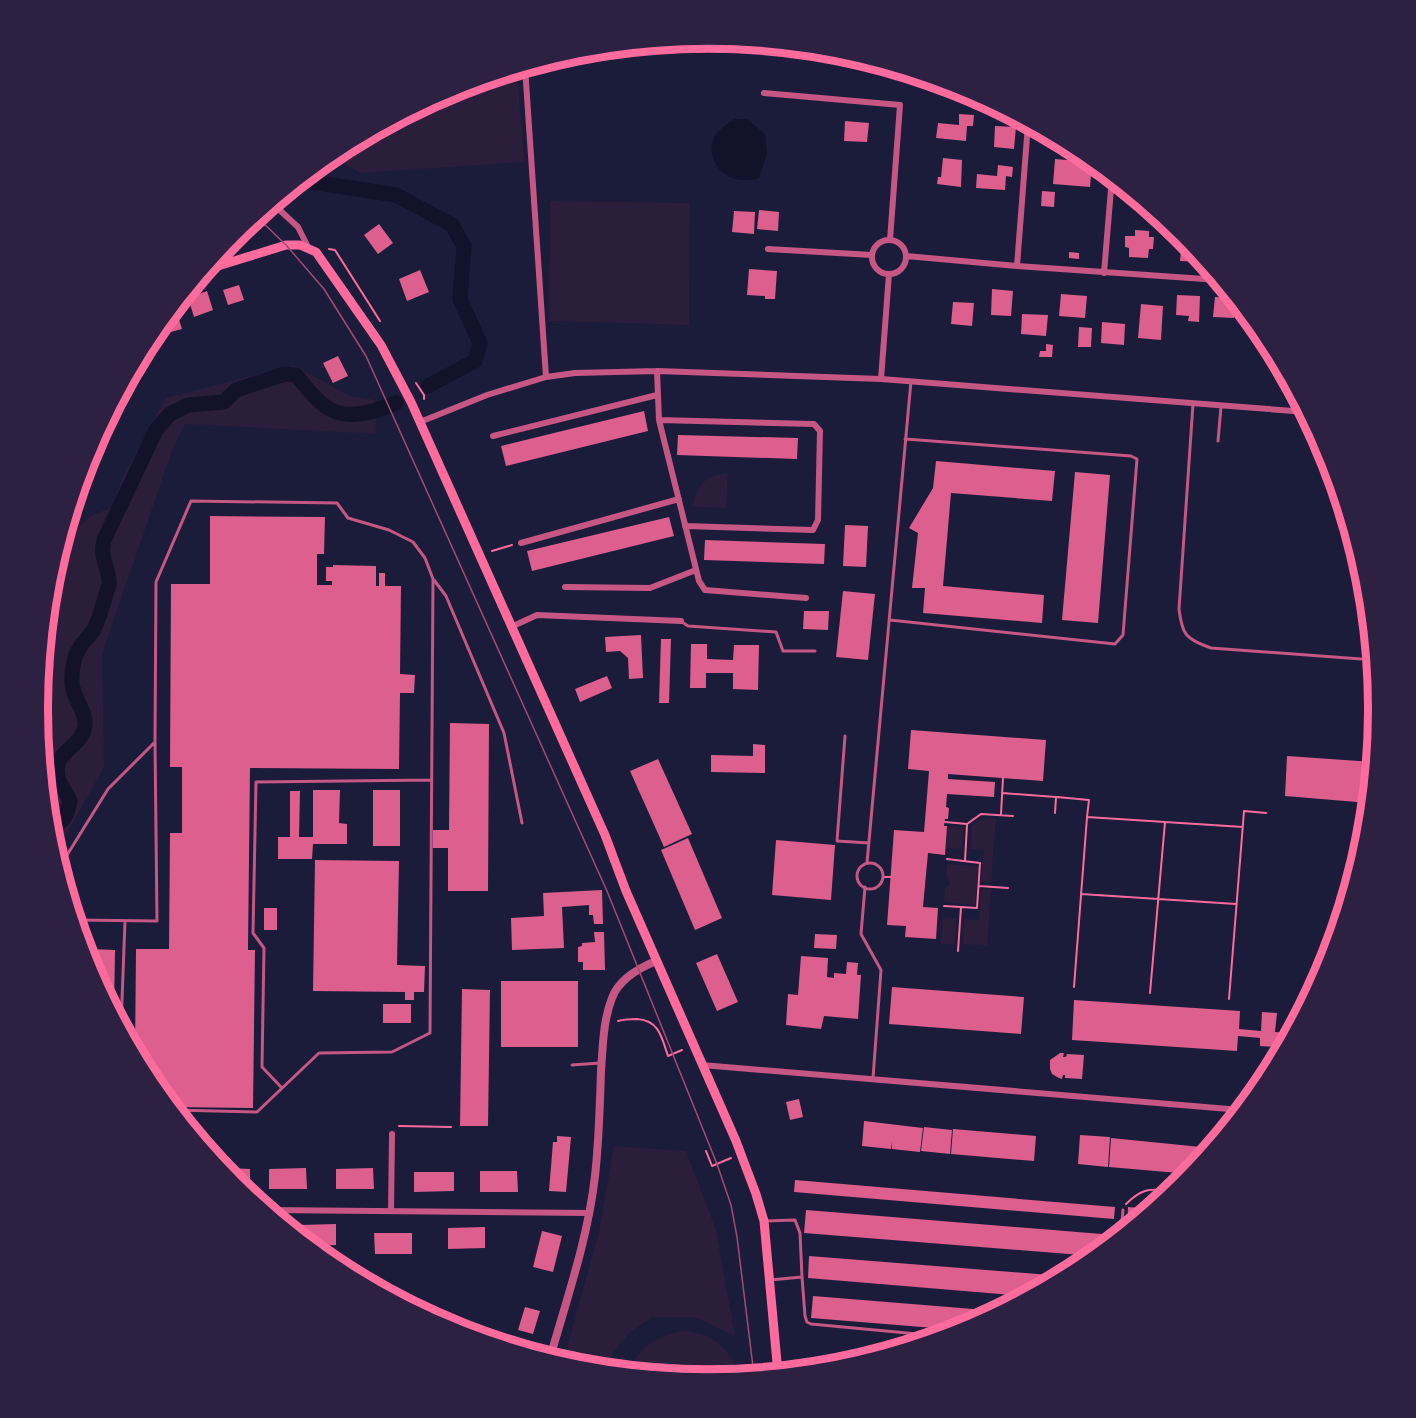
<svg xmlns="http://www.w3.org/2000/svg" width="1416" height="1418" viewBox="0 0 1416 1418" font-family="Raleway,sans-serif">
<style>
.green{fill:#2a1e3b}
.water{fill:#12122b}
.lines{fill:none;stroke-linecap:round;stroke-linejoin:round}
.canal{stroke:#12122b;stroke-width:15}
.building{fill:#dd5f8e}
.path{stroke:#ff6b9d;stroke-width:2}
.service{stroke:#c65784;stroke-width:3}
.minor{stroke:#c65784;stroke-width:6}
.tertiary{stroke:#c65784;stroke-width:8}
.secondary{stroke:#ff6b9d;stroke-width:9}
.tram{stroke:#a44b75;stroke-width:1.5}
.rim{fill:none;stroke:#ff6b9d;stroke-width:8}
</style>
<rect width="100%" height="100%" fill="#1b1b3a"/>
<path class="green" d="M518 83 524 162 360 173 331 155 452 89 467 85Z
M550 201 690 203 689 325 549 321Z
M293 365 350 396 375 400 376 434 185 424 173 448 102 654 104 767 55 855 50 839 38 709 50 578 67 525 70 535 91 516 112 507 123 477 166 398Z
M728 473 726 508 692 507C699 484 703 476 728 473Z
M983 818 996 819 991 883 981 882 984 850 970 849 972 826Z
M947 826 964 827 962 849 946 848Z
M947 864 978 866 975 905 944 902 945 889 950 883 946 876Z
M981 889 991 890 987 946 963 944 964 919 979 920Z
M943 917 956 918 955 944H941Z
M614 1146 686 1151 716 1230 735 1336 695 1317H653L630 1332 611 1355 609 1370 577 1367 563 1362 599 1232Z
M685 1331C714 1334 730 1348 739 1376L708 1379 630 1372C636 1347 661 1333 685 1331Z"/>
<path class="water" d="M735 119H747L765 134 767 154 759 178C740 184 718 177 713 157 711 151 711 143 714 138 719 129 727 124 735 119Z"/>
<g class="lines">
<path class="canal" d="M304 177 312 182 396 195 452 225 464 246 460 299 480 343 475 361 428 386
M49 829C64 823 67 816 70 801 67 792 59 785 58 776 52 751 82 748 85 726 87 710 70 696 72 678 72 667 74 656 80 647 84 640 91 636 94 629 101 615 104 599 109 585 110 567 99 560 104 540L156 430 170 414 188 405 224 402 236 390 285 374 296 375C305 385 314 399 325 406 345 422 375 412 396 403"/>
</g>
<path class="building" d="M944 83 965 90 970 92 944 91Z
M959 114 974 115 973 126H967L966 141 936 138 938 123 959 125Z
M845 121 869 123 867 142 844 141Z
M995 126 1016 127 1014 149 994 147Z
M943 158 962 160 961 187 937 184 938 177H941Z
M1055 159 1092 162 1090 187 1053 184Z
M998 165 1013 167 1012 177 1006 176 1005 190 976 188 977 174 997 176Z
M1042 191 1055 192 1054 207 1041 206Z
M759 210 779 212 778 231 757 229Z
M734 211 755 212 754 234 732 232Z
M379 224 393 243 378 254 364 235Z
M1135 230 1149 231V237H1154L1153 249H1149L1148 258 1129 257V248L1125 247V236H1135Z
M1182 239 1186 240 1202 259V262L1180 261Z
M1069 252 1079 253V259L1069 258Z
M749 269 777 271 775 299H765V296L747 295Z
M420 270 429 292 407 301 399 279Z
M239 285 244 300 228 305 223 290Z
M992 289 1013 291 1011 316 991 315Z
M207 291 213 310 194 317 188 298Z
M1061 294 1087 296 1085 318 1059 316Z
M1177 295 1200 296 1199 322 1188 321 1189 316 1176 315Z
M1215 297 1234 298V318L1213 317Z
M953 302 974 303 972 326 951 324Z
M1141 304 1163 306 1161 340 1138 338Z
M175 306 182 329 163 334 160 325Z
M1022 314 1048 315 1046 336 1021 334Z
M1102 322 1125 324 1124 345 1101 343Z
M1079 327 1092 328 1091 347H1078Z
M1046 344 1053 345 1052 357H1039L1040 351H1046Z
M338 356 348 376 333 383 323 363Z
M1278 360 1287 376 1277 375Z
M644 411 648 431 506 466 501 446Z
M678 435 798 438 797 459 677 455Z
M936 461 1055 471 1052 501 951 493 943 586 1044 595 1042 623 923 613 925 588H912L918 533 909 528 933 488Z
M1075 472 1110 475 1098 623 1062 620Z
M210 516 325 517 324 554H317V585H332V581H326V567H333V565L376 566V586H379V573H385V586H401L400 674 415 675 414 693H400L399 769 250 768 248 950H255L253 1108 171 1107 150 1081 135 1052 136 949H169L170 833H182V767H170L171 584H210Z
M669 517 674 536 532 571 527 551Z
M845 525 868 526 866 567 843 566Z
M705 540 825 544 824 564 704 560Z
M843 591 875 594 868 660 836 657Z
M804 611H829L828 630 803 629Z
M641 635 643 678 629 679 628 658 620 651 606 652 605 637Z
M661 639H671L669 703H659Z
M691 644H707V659L733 660 734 645H759L758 690 733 689V673H706V688H690Z
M607 676 612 688 580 702 575 689Z
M450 723 489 724 488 891H448V848H433V830H449Z
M911 730 1046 740 1043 781 948 774V779L995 782 994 797 947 794 946 807 949 808 948 819H945L944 826H947L945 855 928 853 923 907 938 908 936 939 905 937 906 926 887 925 894 830 924 832 929 771 908 769Z
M753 744 765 745V773L711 772V755L753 756Z
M1287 756 1373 762 1369 803 1285 796Z
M658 759 692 834 664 847 630 771Z
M313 790H340L339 823 347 824V844H313L312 859H278V837H290V791H300L299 837H313Z
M373 790H400V846H373Z
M688 838 722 918 695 930 661 850Z
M776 840 835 845 831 900 772 895Z
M315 860 399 861 397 965 425 966 424 992H414V1000H405V992L313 991Z
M602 890 603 924H594L593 915H589V905L562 907 564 948 512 950 511 918 544 916 543 893Z
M264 908H277V930H264Z
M594 932H604L605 970H583V962H578V947L582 946V943L595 942Z
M815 934 837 935 836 949 814 948Z
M91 949 115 950 114 1014 91 969Z
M717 954 738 1002 717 1011 696 963Z
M801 956 828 958 827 977 834 978V973L846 974 847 962 858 963 857 975H861L858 1019 824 1016 821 1029 786 1025 788 994 798 995Z
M501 981H578V1047H501Z
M892 987 1024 997 1021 1034 889 1024Z
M462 989 490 990 488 1126H460Z
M1074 1000 1240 1011 1239 1029 1261 1031 1262 1012 1277 1013 1275 1032 1291 1033 1292 1018 1299 1019 1288 1040 1275 1039 1274 1047 1260 1046V1038L1238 1036 1237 1051 1072 1040Z
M383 1004H411V1023H383Z
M1060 1053H1064L1063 1057H1066L1067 1054 1084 1055 1082 1079 1065 1078V1075H1063L1062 1079 1059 1078 1052 1074 1050 1069V1060Z
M799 1099 803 1117 790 1120 786 1102Z
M864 1121 923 1128 920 1152 892 1149V1142L891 1149 862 1146Z
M924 1127 952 1130 950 1154 921 1151Z
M953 1129 1036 1136 1034 1161 951 1154Z
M1080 1135 1110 1137 1108 1167 1078 1164Z
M557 1136 571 1137 566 1192 549 1191 553 1142H557Z
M1111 1138 1201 1147 1199 1163 1190 1174 1109 1167Z
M229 1168 250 1169V1189H241L234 1183 229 1177Z
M306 1168 307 1189H269V1169Z
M373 1168 374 1189H336V1169Z
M480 1171H517L518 1192H480Z
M414 1172H454V1191L414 1192Z
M795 1180 1115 1207 1114 1219 794 1192Z
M1128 1207 1140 1208 1139 1218 1127 1229Z
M806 1210 1114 1235V1239L1093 1256 804 1233Z
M336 1224V1245L310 1246 299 1237V1225Z
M485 1227V1248L448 1249V1228Z
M542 1231 562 1236 553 1272 533 1267Z
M374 1233H412V1254H375Z
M809 1256 1062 1276 1025 1296 808 1278Z
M813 1296 998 1311 959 1330 811 1318Z
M525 1307 540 1311 533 1334 518 1330Z
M512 1341 527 1346 526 1351 510 1346Z
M896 1344V1349L883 1353 882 1346Z
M823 1363 824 1368 802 1370 801 1368Z"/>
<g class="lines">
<path class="path" d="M329 249 335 250 380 321
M416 383 424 395V399
M492 551 512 545
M1002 793 1056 797 1055 813
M1057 797 1089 800 1087 817
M1001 814 1003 778
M945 822 967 824 981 814 1013 816
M965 861 967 825
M883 877H891
M979 886 1008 888
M1081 894 1236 904
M944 906 977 908 980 863 947 859
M958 951 961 907
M1074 987 1087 817 1243 827
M1150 993 1165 822
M1229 999 1244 811 1266 813
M618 1021C625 1019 631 1019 637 1019 659 1020 662 1038 668 1056L682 1050
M399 1126 451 1127
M1205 1145 1212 1147
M706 1151 712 1166 731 1158
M1126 1204C1143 1187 1150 1189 1172 1191"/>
<path class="service" d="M490 78 524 76
M1193 404 1179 609C1182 634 1185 639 1211 648L1361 659
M1218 441 1221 407
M434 580 446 596 504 733 522 823
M890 620 1115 644 1123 635 1137 459 1131 456 905 439
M682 622 688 626 776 632 783 651H815
M845 736 837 841 869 843
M867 863 911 381
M857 876a13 13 0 1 1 26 0a13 13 0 1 1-26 0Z
M59 868 108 789 155 742 156 582 191 501 337 503 348 518 389 530 413 542 425 558 433 579 430 1033 392 1052 319 1053 257 1112 174 1110
M865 887 861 934 881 970 873 1078
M75 920 157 921 155 742
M121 1027 125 921
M572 1065 600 1063
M282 1088 262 1067 264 948 253 933 256 782 431 780
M765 1221 795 1220 800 1233 802 1277 770 1280
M1121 1233 1123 1210
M802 1277 805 1316 807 1322 811 1324 939 1336"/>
<path class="minor" d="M525 67 546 377
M764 93 900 105 890 240
M272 203 298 227 308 247
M872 257a17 17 0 1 1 34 0a17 17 0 1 1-34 0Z
M768 249 872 255
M906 256 1017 266 1219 280
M1017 266 1028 124
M1104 273 1112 177
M657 371 659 420 699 581 705 590 806 598
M881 379 889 274
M659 420 814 424 820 431 818 520 813 530 685 526
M420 422 487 395 546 377 575 373 657 371 881 379 1306 412
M493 436 657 395
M521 543 679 499
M565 587 650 588 696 570
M511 627 537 615 681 621
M702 1065 1229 1109
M267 1210 590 1213
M391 1211 392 1134"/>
<path class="tertiary" d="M550 1358C567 1298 588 1238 595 1176 599 1141 600 1105 601 1070 603 1046 603 1021 612 998 619 979 639 968 656 961"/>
<path class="secondary" d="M205 270 286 245H300L316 252 381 345 411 402 605 835 626 891 736 1141 756 1194 764 1221 778 1373"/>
<path class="tram" d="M256 216 286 245 324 289 366 356 607 891 717 1164 731 1205 737 1237 754 1375"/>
</g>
<path d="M0 0H1416V1418H0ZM48 709a660 660 0 1 1 1320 0a660 660 0 1 1-1320 0Z" fill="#2d2142" fill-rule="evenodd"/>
<path class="rim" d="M48 709a660 660 0 1 1 1320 0a660 660 0 1 1-1320 0Z"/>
</svg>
